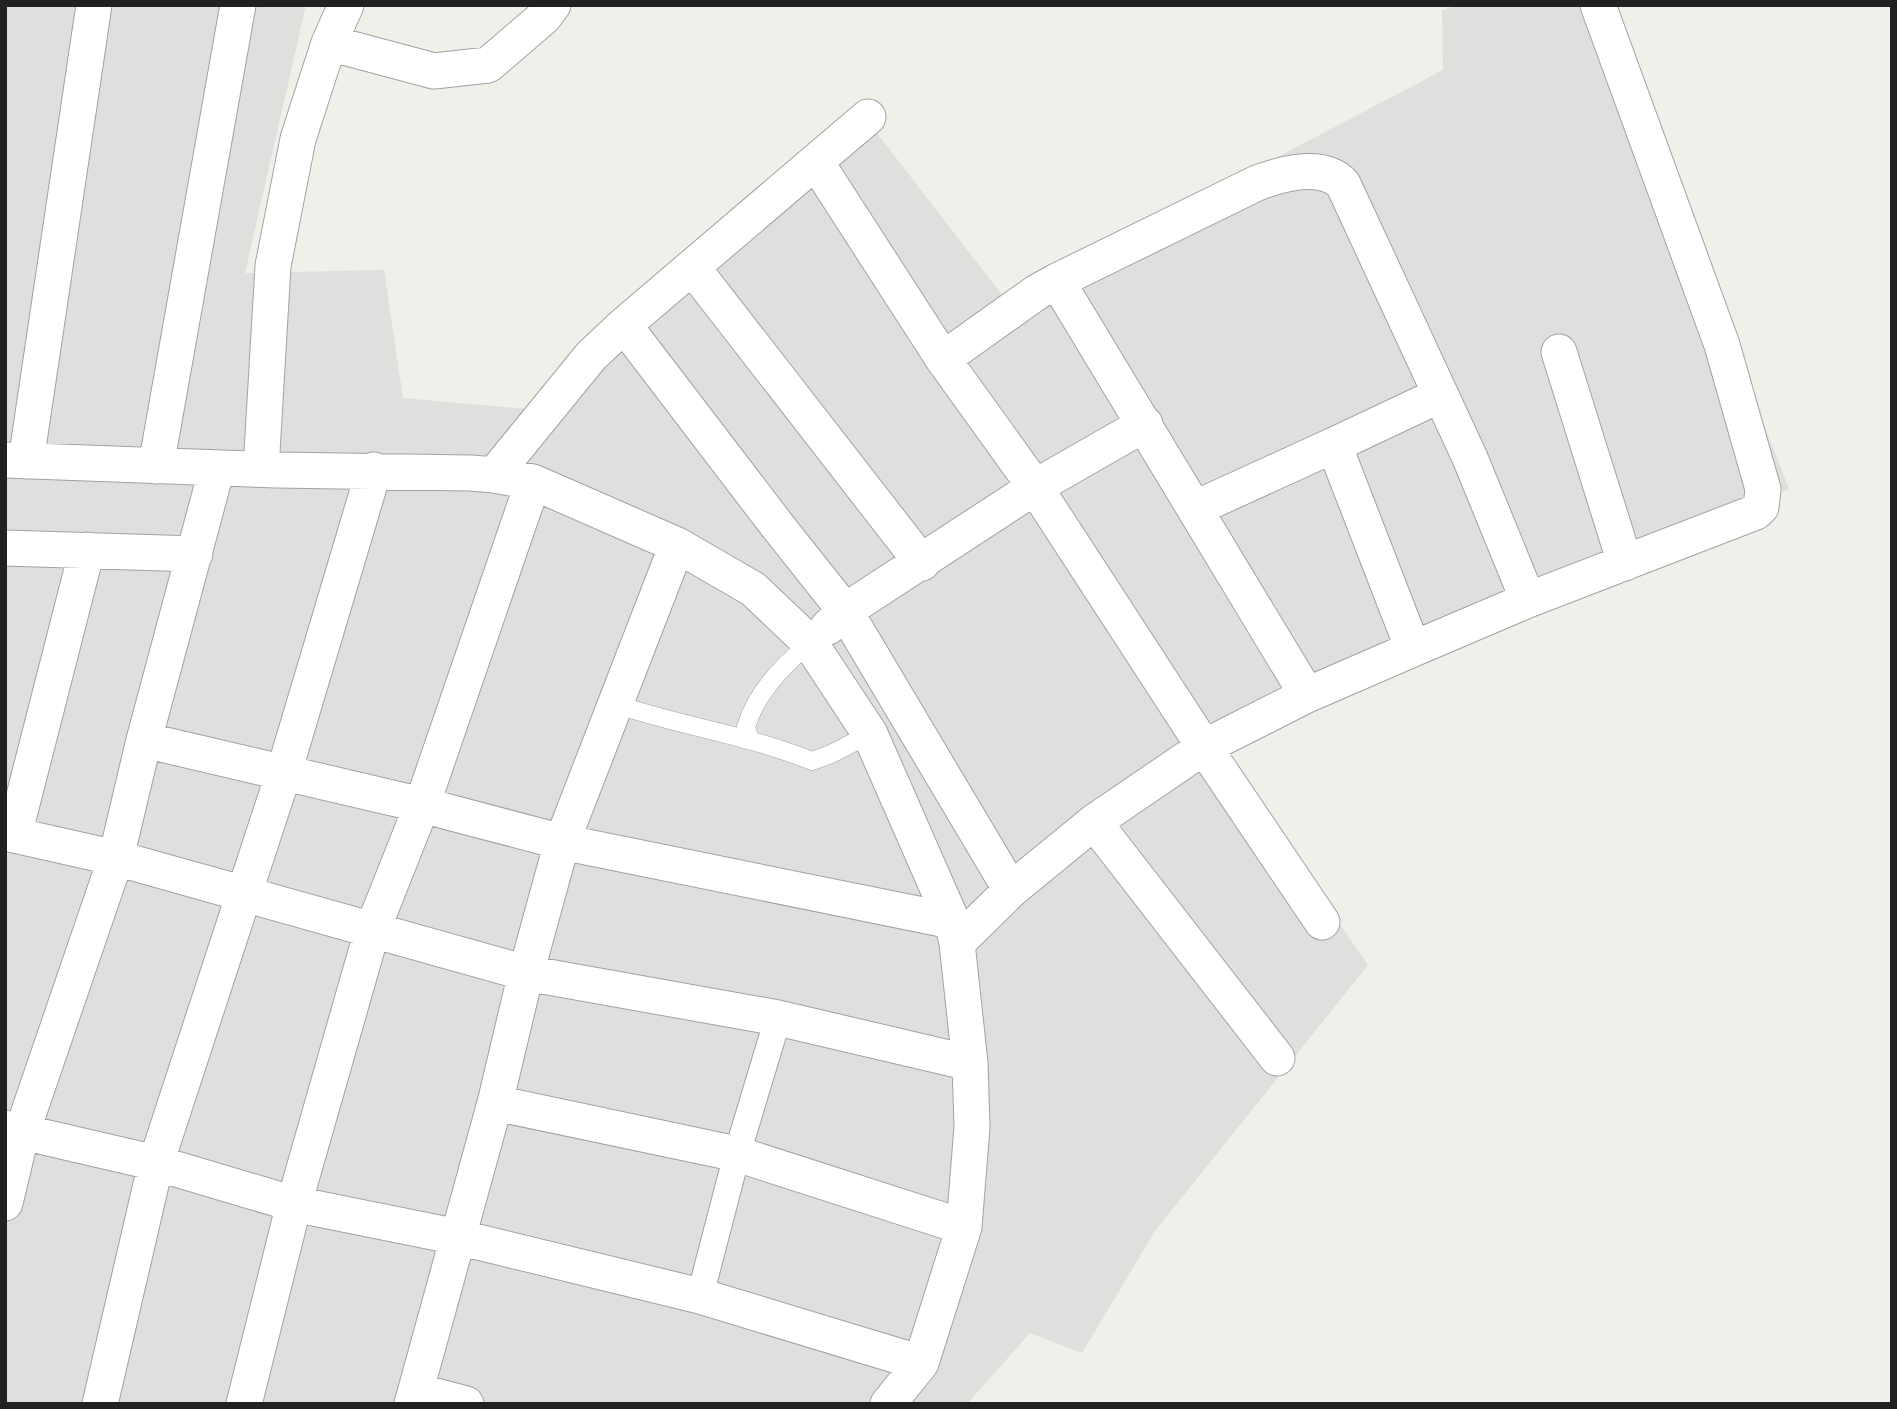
<svg xmlns="http://www.w3.org/2000/svg" width="1897" height="1409" viewBox="0 0 1897 1409" font-family="'Titillium Web',sans-serif">
<style>
.residential{fill:#dfdfde}
.lines{fill:none;stroke-linecap:round;stroke-linejoin:round}
.service-casing{stroke:#a2a2a2;stroke-width:19}
.pedestrian-casing{stroke:#a2a2a2;stroke-width:28}
.minor-casing{stroke:#a2a2a2;stroke-width:37}
.service{stroke:#fff;stroke-width:18}
.pedestrian{stroke:#fff;stroke-width:26}
.minor{stroke:#fff;stroke-width:35}
</style>
<rect width="100%" height="100%" fill="#f1efe9"/>
<path class="residential" d="M5 5H306L245 273 384 270 403 398 538 410 873 128 1006 300 1443 70 1442 11 1456 5H1602L1789 489 1534 589 1207 731 1368 965 1155 1231 1082 1353 1030 1333 967 1404H5Z"/>
<g class="lines">
<g class="service-casing">
<path id="service" d="M615 704C680 726 748 735 812 761L831 754 870 734
M750 740 746 727C756 693 783 665 810 643"/>
</g>
<g class="pedestrian-casing">
<path id="pedestrian" d="M700 1296 737 1154 778 1018"/>
</g>
<g class="minor-casing">
<path id="minor" d="M329 43 434 71 488 65 544 17 553 5
M816 162 943 359 1035 487 1204 747 1322 922
M692 267 922 563
M1057 281 1257 183C1281 174 1322 162 1343 184L1470 458 1528 600
M624 325 776 524 845 611 1011 890
M1559 352 1625 563
M943 359 1037 292 1057 281 1307 695
M5 460 276 470 471 473 494 475 533 482 677 545 753 589 810 643 870 734 952 921 957 943 970 1063 972 1127 964 1227 921 1363 888 1404
M26 461 94 5
M156 466 238 5
M261 469 273 266 298 139 329 43 346 5
M494 475 591 356 624 325 868 117
M1196 508 1334 445
M5 548 195 554
M828 627 845 611 1035 487 1145 424
M1413 649 1334 445 1440 395
M144 740 422 805 562 842 952 921
M1094 822 1277 1058
M5 833 116 858 526 973 778 1018 970 1063
M14 835 87 550
M957 943 1011 890 1094 822 1204 747 1307 695 1413 649 1528 600 1756 512 1761 507 1763 489 1722 345 1598 5
M495 1103 737 1154 964 1227
M5 1128 156 1163 294 1204 458 1237 700 1296 921 1363
M5 1203 22 1132 116 858 144 740 217 468
M416 1391 466 1404
M100 1404 156 1163 284 772 374 470
M244 1404 294 1204 372 931 422 805 533 482
M412 1404 495 1103 526 973 562 842 677 545"/>
</g>
<use href="#service" class="service"/>
<use href="#pedestrian" class="pedestrian"/>
<use href="#minor" class="minor"/>
</g>
<rect width="1897" height="1409" fill="none" stroke="#212121" stroke-width="14"/>
</svg>
